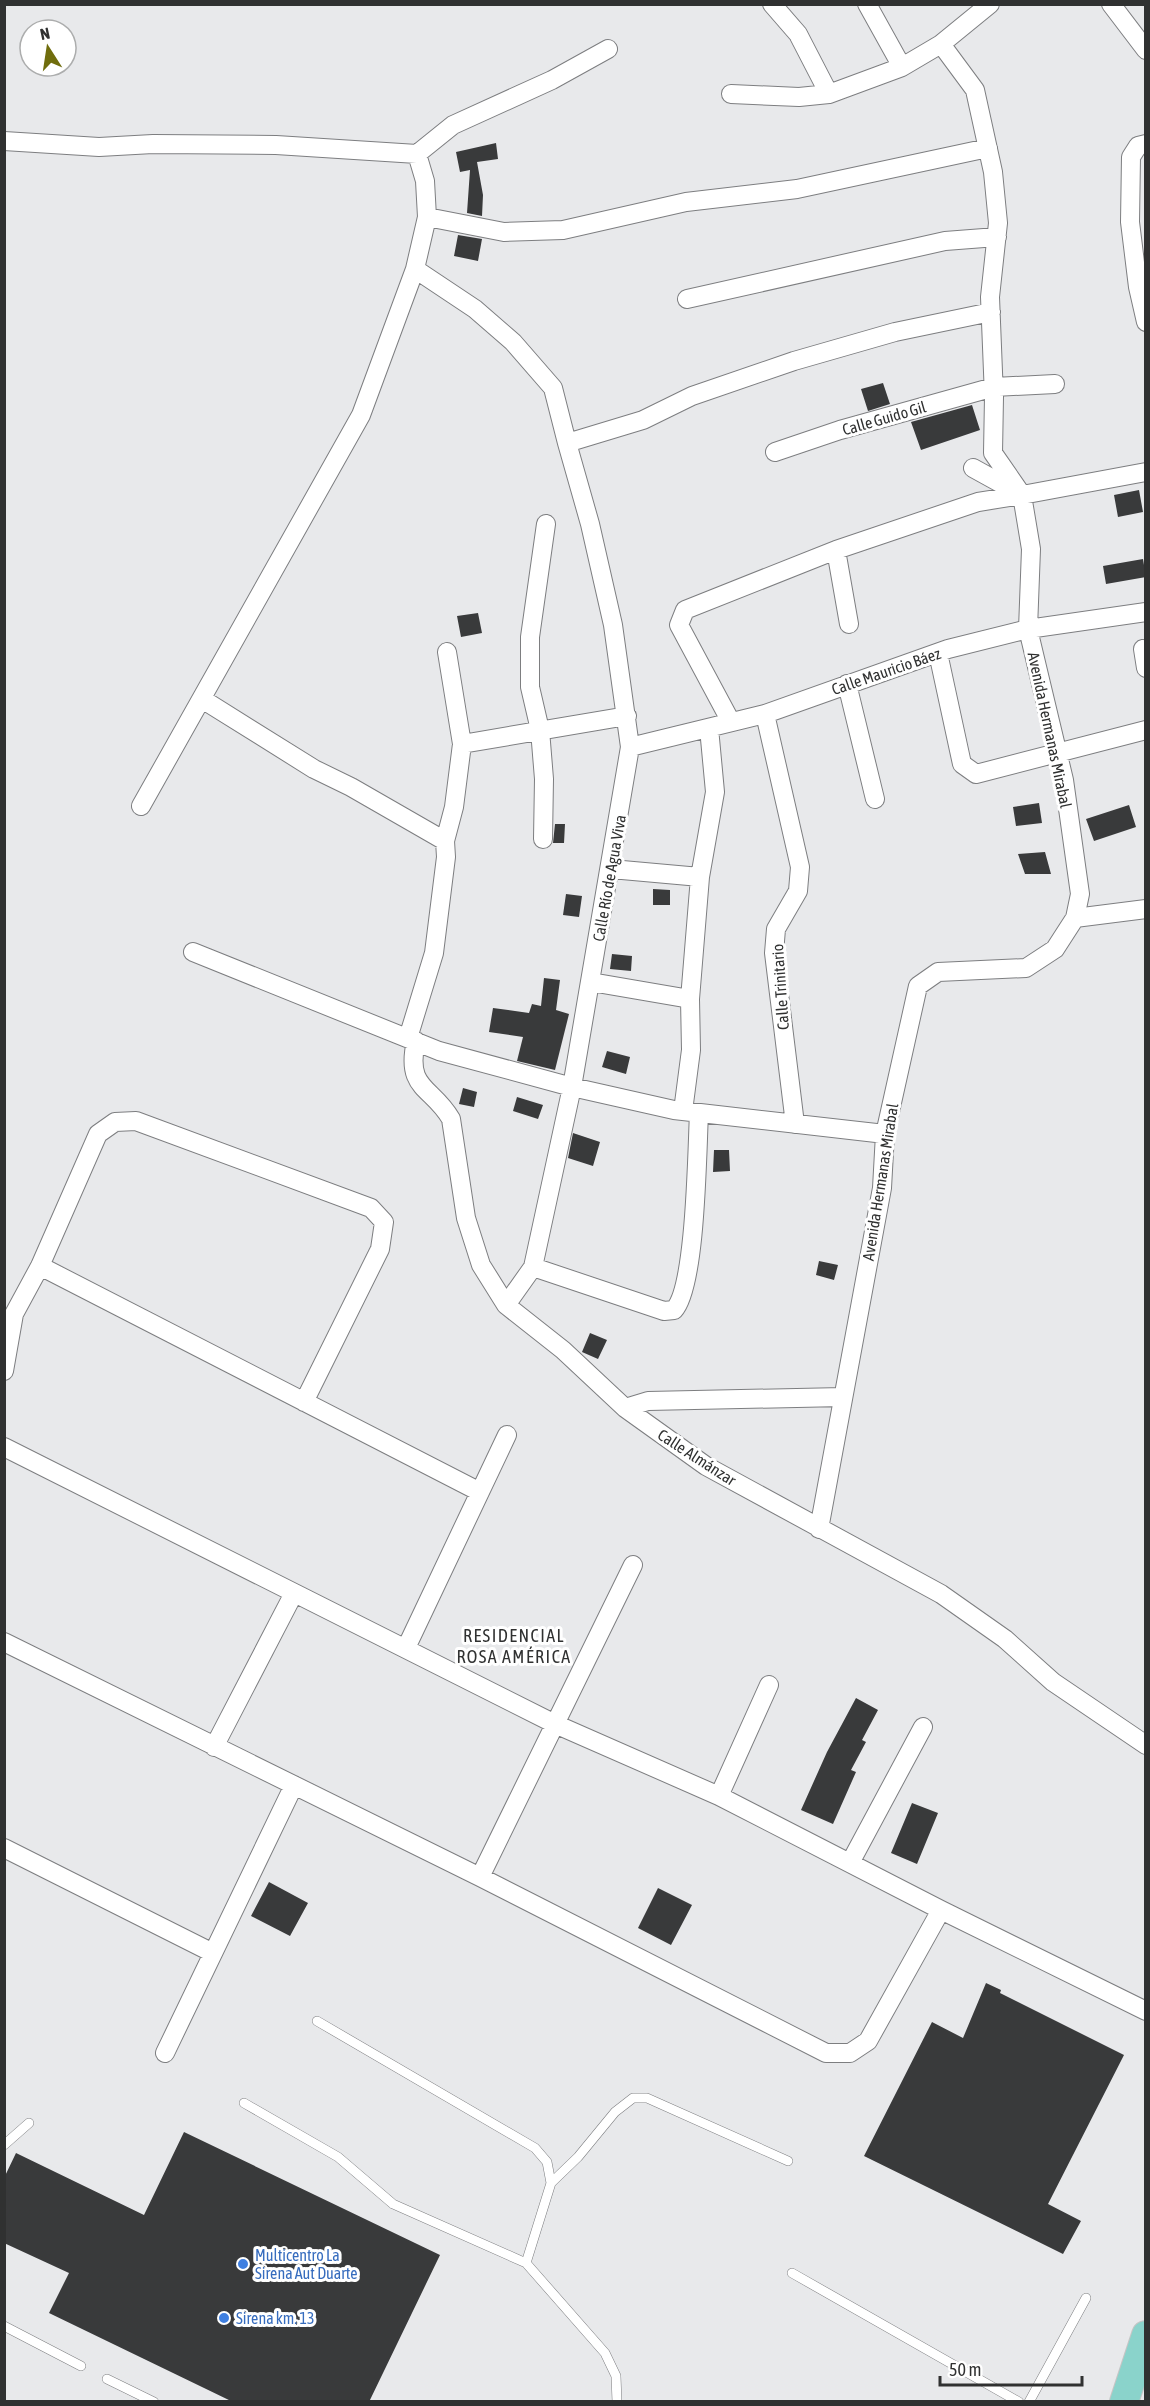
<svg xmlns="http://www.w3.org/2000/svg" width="1150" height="2406" viewBox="0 0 1150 2406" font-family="'Asap Condensed',sans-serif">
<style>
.building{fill:#393a3b}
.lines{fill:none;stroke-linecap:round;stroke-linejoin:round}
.service-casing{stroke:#7d7e80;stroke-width:10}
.minor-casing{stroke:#7d7e80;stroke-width:20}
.primary-casing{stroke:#c5c5c5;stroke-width:30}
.service{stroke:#fff;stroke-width:9}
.minor{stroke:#fff;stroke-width:18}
.primary{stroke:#8ad3cb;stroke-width:28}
.shop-dot{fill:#3f7fe0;stroke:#fff;stroke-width:2}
.labels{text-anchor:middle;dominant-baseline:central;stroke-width:6;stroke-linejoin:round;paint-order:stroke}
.street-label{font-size:16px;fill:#303131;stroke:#fff}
.shop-label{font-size:16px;fill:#366cbe;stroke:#fff;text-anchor:start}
.neighbourhood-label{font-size:18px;letter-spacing:1.5px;fill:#303131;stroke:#fff}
</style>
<rect width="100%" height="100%" fill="#e8e9eb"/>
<path class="building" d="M496 143 498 159 477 162 483 195 482 216 467 213 470 170 460 172 456 152Z
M458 235 482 239 478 261 454 256Z
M883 383 890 404 868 411 861 389Z
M972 405 980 430 921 450 911 422Z
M1139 490 1143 512 1118 517 1114 495Z
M1143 559 1146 577 1106 584 1103 566Z
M478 613 482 633 461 637 457 616Z
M1039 803 1042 823 1016 826 1013 807Z
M1129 805 1136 827 1094 841 1086 819Z
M555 824H565L564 843H553Z
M1045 852 1051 874H1025L1018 854Z
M653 889 670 890V905H653Z
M566 894 582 896 579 917 563 915Z
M612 954 632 956 631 971 610 969Z
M544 978 560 980 556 1010 569 1014 555 1070 517 1061 523 1037 489 1032 493 1008 529 1013 532 1004 541 1006Z
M607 1051 630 1057 626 1074 602 1067Z
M463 1088 477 1092 474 1107 459 1104Z
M517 1097 543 1105 538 1119 513 1111Z
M573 1133 600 1142 593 1166 568 1158Z
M714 1150H729L730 1171 713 1172Z
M819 1261 838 1265 834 1280 816 1275Z
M590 1333 607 1340 598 1359 582 1352Z
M856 1698 878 1710 862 1740 866 1742 851 1770 856 1772 833 1824 801 1810 827 1752Z
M912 1803 938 1813 917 1864 891 1853Z
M269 1882 308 1903 290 1936 251 1916Z
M658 1888 692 1905 671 1945 638 1928Z
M986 1983 1001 1990 1000 1993 1124 2055 1048 2204 1081 2221 1063 2254 864 2156 932 2022 963 2038Z
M184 2132 440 2255 369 2402H233L49 2313 69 2273 4 2243V2178L16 2153 144 2215Z"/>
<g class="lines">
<g class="service-casing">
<path id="service" d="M317 2021 535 2148 547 2162 551 2183 526 2263
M244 2103 338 2157 393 2204 526 2263 605 2353 616 2376 617 2402
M4 2145 29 2123
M551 2183 578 2157 615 2112 633 2098H647L788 2161
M792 2273 1019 2402
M4 2326 81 2366
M107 2379 154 2402
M1029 2402 1086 2298"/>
</g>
<g class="minor-casing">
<path id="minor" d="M772 4 798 34 829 94 902 67
M867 4 902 67 941 44 990 4
M1111 4 1146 50
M731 94 799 97 829 94
M4 141 99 147 153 144 276 145 417 154
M1146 144 1138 146 1131 157 1130 222 1138 287 1146 322
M988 148 797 189 686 202 563 230 504 232 427 217 415 269 475 309 513 342 553 388 567 443 643 420 692 396 794 361 895 332 991 312
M427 217 425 181 417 154 453 125 552 80 608 49
M687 299 945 241 997 237
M775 452 840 430 994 387 1055 384
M973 468 1022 495 1146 472
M836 550 849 624
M1143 649 1146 668
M447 652 462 744
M938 653 962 764 976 774 1146 730
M847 684 875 799
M202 699 314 769 351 787 445 841
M765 714 800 867 798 891 776 929 774 953 795 1124
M731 722 679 625 685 610 836 550 978 502 1022 495
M630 747 765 714 948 649 1028 629 1146 612
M141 806 361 415 415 269
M543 839 544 779 540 730 530 687V637L546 524
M611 869 700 877
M1075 918 1146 909
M193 952 439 1051 572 1087 674 1110 885 1134
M591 982 690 999
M408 1038 434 953 446 857 445 841 454 807 462 744 627 716
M416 1041C405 1090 432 1086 451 1119L466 1218 481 1265 506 1305 563 1350 625 1408 706 1466 941 1594 1005 1639 1053 1682 1146 1745
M683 1111 691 1050 690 999 700 877 715 792 709 728
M40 1266 480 1492
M533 1267 664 1311 674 1310C696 1287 697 1151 699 1113
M506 1305 533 1267 572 1087 630 747 613 625 590 524 567 443
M4 1371 14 1314 40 1266 98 1134 115 1122 136 1121 371 1208 384 1222 380 1249 304 1402
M625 1408 648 1401 843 1397
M4 1447 555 1724 719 1796 941 1910 1146 2011
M819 1529 882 1188 885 1134 918 986 938 972 1026 968 1055 949 1075 918 1080 894 1064 780 1028 629 1031 549 1022 495 993 453 994 397 990 297 998 223 993 172 975 90 941 44
M4 1642 480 1877 826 2053H850L868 2041 941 1910
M406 1648 507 1435
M214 1747 294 1593
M719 1796 769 1685
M4 1848 213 1953
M850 1863 923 1727
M480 1877 633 1565
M165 2053 294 1785"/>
</g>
<g class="primary-casing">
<path id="primary" d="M1124 2402 1146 2335"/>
</g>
<use href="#service" class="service"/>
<use href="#minor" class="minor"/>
<use href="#primary" class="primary"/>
</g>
<g class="shop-dot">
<circle cx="243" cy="2264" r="6"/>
<circle cx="224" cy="2318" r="6"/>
</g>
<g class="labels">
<g class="street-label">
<text transform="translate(884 418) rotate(-16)">Calle Guido Gil</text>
<text transform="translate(886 671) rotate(-19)">Calle Mauricio Báez</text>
<text transform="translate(1050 730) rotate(78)">Avenida Hermanas Mirabal</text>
<text transform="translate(609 878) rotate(-80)">Calle Río de Agua Viva</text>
<text transform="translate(780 987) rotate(-94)">Calle Trinitario</text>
<text transform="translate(880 1182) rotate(-81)">Avenida Hermanas Mirabal</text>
<text transform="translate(697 1457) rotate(33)">Calle Almánzar</text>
</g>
<g class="shop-label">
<text x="255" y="2255">Multicentro La<tspan x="255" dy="18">Sirena Aut Duarte</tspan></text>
<text x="236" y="2318">Sirena km. 13</text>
</g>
<g class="neighbourhood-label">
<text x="514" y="1635">RESIDENCIAL<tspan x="514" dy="21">ROSA AMÉRICA</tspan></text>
</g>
</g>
<rect width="1150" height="2406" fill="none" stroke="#303131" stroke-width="12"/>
<g transform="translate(48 48) rotate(348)"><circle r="28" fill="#ffffff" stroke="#acadad" stroke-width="1.5"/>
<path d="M0-4.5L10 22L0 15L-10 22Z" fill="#706d0d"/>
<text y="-9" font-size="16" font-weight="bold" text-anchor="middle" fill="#303131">N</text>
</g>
<path d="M940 2376v9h142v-9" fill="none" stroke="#303131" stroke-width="3"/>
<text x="949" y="2376" font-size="18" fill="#303131" stroke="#ffffff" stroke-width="4.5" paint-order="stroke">50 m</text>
</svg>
